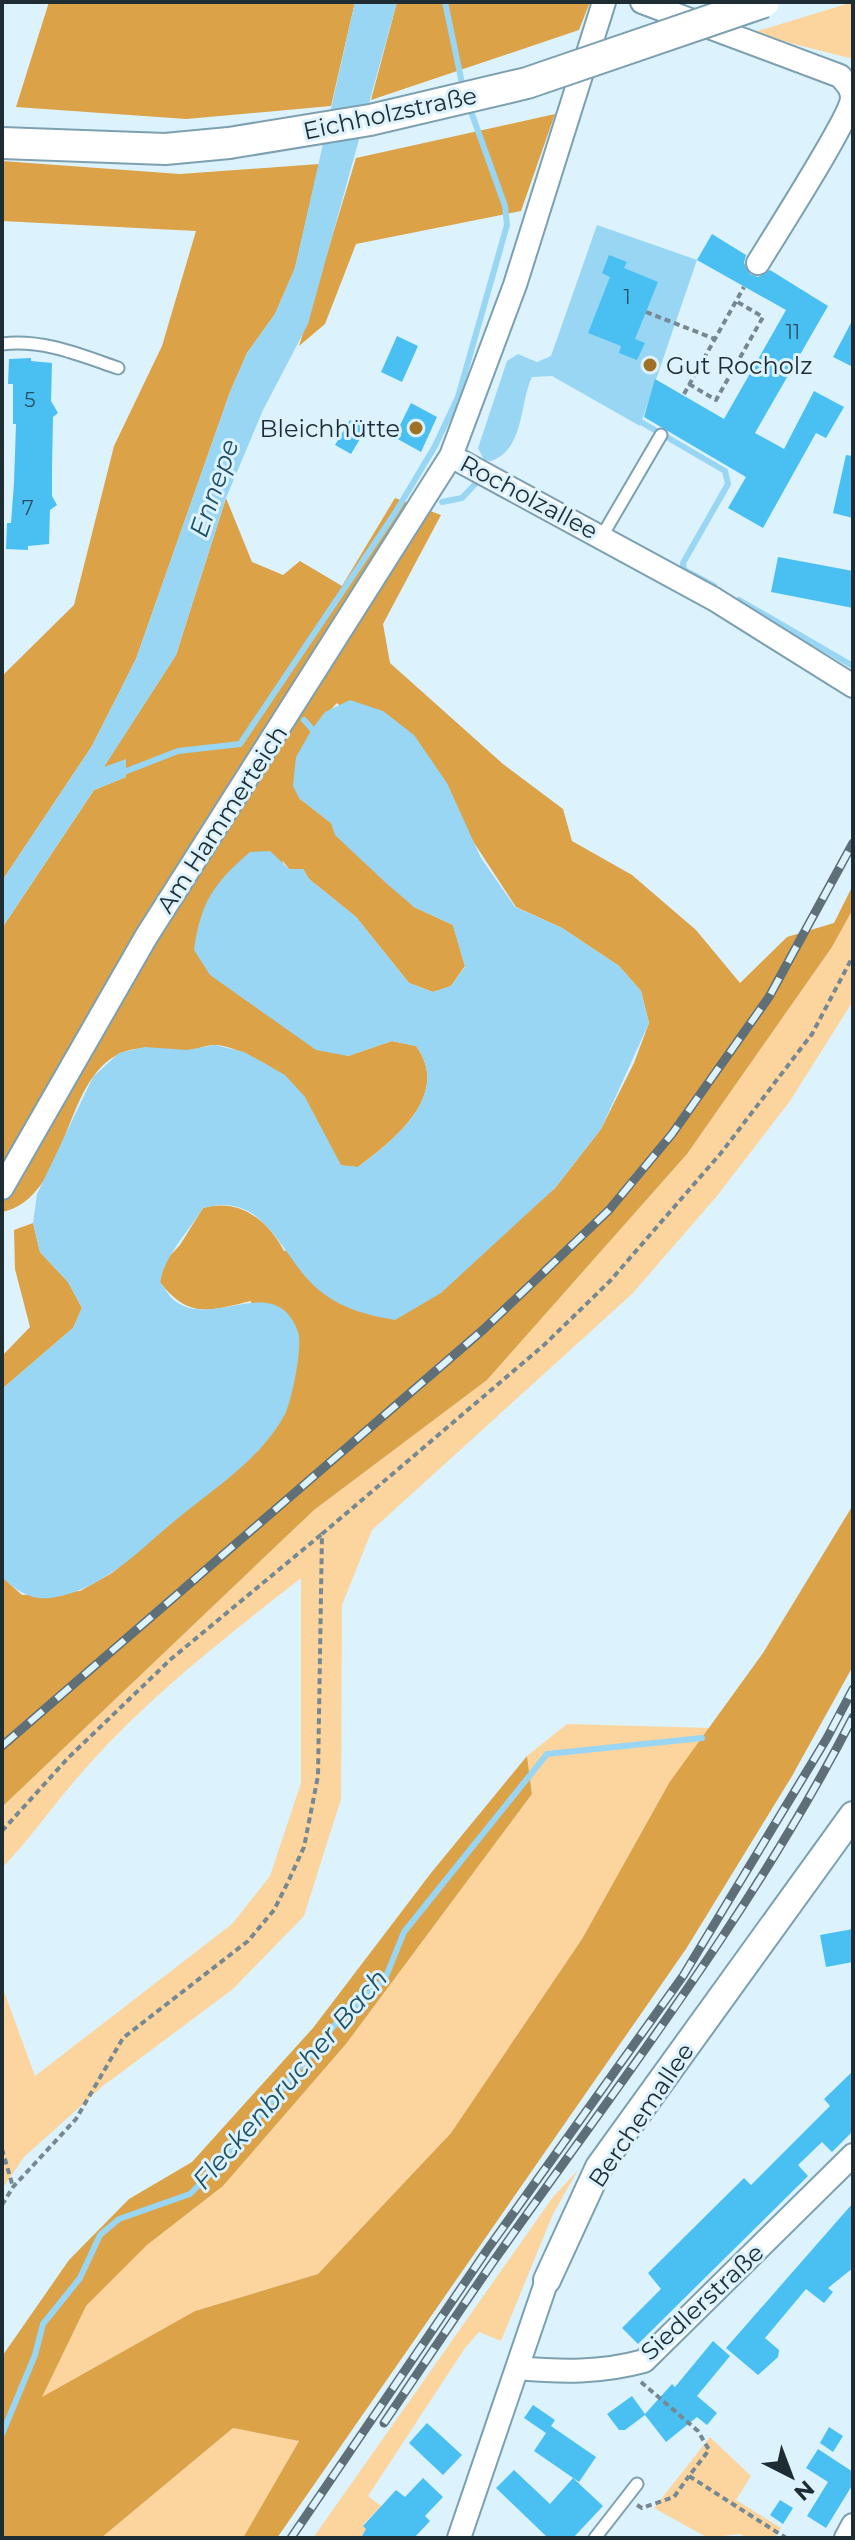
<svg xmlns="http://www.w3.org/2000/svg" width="855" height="2540" viewBox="0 0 855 2540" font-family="Montserrat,sans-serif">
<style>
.green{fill:#fcd59e}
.forest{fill:#dca248}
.water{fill:#98d6f4}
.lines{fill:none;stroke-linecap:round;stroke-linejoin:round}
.stream{stroke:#98d6f4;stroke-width:6}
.building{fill:#4ac0f2}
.service-casing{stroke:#7da0b1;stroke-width:15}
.minor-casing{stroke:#7da0b1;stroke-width:26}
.tertiary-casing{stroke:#7da0b1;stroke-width:30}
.secondary-casing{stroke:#7da0b1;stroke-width:34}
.path{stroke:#768891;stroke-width:4;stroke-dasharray:6 4;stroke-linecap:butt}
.service{stroke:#fff;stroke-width:11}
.minor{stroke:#fff;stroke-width:22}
.tertiary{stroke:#fff;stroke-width:26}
.secondary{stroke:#fff;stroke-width:30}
.rail-casing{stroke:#5f6f78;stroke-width:9}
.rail{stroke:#dcf2fd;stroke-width:6;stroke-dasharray:18;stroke-linecap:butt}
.secondary-bridge-casing{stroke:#7da0b1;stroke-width:34;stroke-linecap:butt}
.secondary-bridge{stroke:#fff;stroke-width:30}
.poi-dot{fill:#a07124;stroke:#dcf2fd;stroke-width:3}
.labels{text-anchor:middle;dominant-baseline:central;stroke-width:6;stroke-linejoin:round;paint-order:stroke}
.number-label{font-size:20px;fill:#295163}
.street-label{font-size:24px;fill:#1e2c33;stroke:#dcf2fd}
.poi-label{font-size:24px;fill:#1e2c33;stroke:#dcf2fd;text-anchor:start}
.water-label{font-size:26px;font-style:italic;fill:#205166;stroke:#dcf2fd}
</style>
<rect width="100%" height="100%" fill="#dcf2fd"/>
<path class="green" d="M853 2V59L751 33Z
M853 909V1001L790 1101 717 1196 632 1294 372 1530 342 1605 341 1799 304 1916 233 1989 103 2086 24 2157 2 2189V1986L35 2076 232 1924 270 1876 301 1783V1578C226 1637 148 1697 85 1769 56 1801 32 1837 2 1868V1807L314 1510 487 1380 687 1154 832 947Z
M567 1724 710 1728 669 1783 582 1939 451 2133 318 2274 195 2311 41 2398 86 2306 147 2245 223 2186 346 2044 532 1794 527 1756Z
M578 2170 553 2214 501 2341 479 2332 465 2348 368 2496 381 2506 363 2525 366 2529 361 2538H313L553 2197Z
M233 2428 299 2441 243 2538H101Z
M710 2437 751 2476 736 2500 781 2528 774 2538H750L739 2534 708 2538 654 2508Z"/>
<path class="forest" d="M49 2H355L331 106 186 119 16 107Z
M397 2H590L579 30 371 100Z
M555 114 521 211 356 244 325 324 299 346 356 158Z
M2 161 180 174 319 164 295 268 275 314 247 353 230 392 136 659 92 746 2 881V676L74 605 114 446 162 346 196 231 2 221Z
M226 498 252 562 283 575 300 561 342 586 395 498 441 515 383 624 390 663 503 764 563 809 572 841 632 875 696 930 740 983 787 937 834 923 853 885V909L832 947 687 1154 487 1380 314 1510 2 1807V1577L22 1595 80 1591 112 1573 260 1449 251 1301C210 1311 188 1319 160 1282L164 1262 180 1245 203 1208C239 1198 267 1219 284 1251L516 1222 555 1188 601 1129 634 1063 649 1023 641 991 619 966 562 928 516 907 467 832 337 703 312 729 299 798 331 823 414 907 453 925 465 966 451 986 433 992 409 983 356 917 309 879 303 869H289L282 860 348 1056 392 1041 416 1046C452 1095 394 1140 358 1167L341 1166C312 1120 314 1092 262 1062 248 1055 233 1047 217 1045 207 1044 197 1050 187 1050 164 1052 143 1043 121 1053 61 1079 70 1198 2 1212V928L94 790 126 777 103 768 176 655Z
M33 1223 40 1252 68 1282 82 1308 73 1328 2 1389V1356L30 1327 15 1269 14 1230Z
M853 1505V1666L792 1776 686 1949 277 2538H243L299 2441 233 2428 101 2538H2L3 2355 69 2260 129 2199 192 2162 313 2028 431 1873 527 1756 532 1794 346 2044 223 2186 147 2245 86 2306 42 2397 195 2311 318 2274 451 2133 582 1939 669 1783 763 1653Z"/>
<path class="water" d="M355 2H397L308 324 263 410 226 498 176 655 104 767 126 759V777L94 790 2 928V881L92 746 136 659 230 392 247 353 275 314 295 268Z
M597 225 697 260 640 426 552 376 532 377C519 404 525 449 491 461L484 460 478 448 507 361 518 354 537 362 551 356Z
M350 700 383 711 414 735 447 783 481 858 515 907 562 928 619 966 641 991 649 1023 601 1129 555 1188 441 1293 395 1320C367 1315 343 1309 320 1291 280 1259 268 1190 203 1208 188 1232 165 1255 160 1282 165 1288 169 1297 175 1301 213 1330 276 1270 298 1332 303 1346 292 1400 285 1414 261 1460 210 1491 172 1523 152 1540 132 1559 111 1573 94 1584 75 1594 56 1597 33 1602 18 1592 2 1577V1389L73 1328 82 1308 68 1282 40 1252 33 1223 37 1194 93 1077 119 1053 145 1047 187 1050 215 1045 244 1052 285 1075 305 1097 341 1165 358 1167C394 1141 452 1094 416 1046L392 1041 348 1056 316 1050 210 975 194 950C201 902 213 884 250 852L270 851 289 869H303L309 879 356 917 409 983 433 992 451 986 465 967 453 925 414 907 386 883 335 835 331 823 299 798 293 786 296 757 312 729 325 712Z"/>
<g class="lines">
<path class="stream" d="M445 2 463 88
M641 422 725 471 728 484 683 563 684 570 714 586
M442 502 462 498 479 480
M739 600 853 666
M304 720 312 729
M119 774 178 751 240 744 395 513 435 446 458 397 507 225 505 206 469 106
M2 2434 35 2355 43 2324 80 2278 100 2235 119 2219 190 2194 216 2168 338 2021 385 1979 404 1932 547 1754 702 1738"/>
</g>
<path class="building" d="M712 234 746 255 744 263 750 274 758 277 770 270 828 306 755 433 784 449 814 391 844 407 826 438 816 433 763 528 728 508 746 477 644 417 655 379 724 419 786 310 697 260Z
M609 255 627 262 624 268 658 282 635 339 645 343 637 360 619 353 621 346 588 333 610 277 602 273Z
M853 319V367L833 357Z
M397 336 418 346 402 382 381 372Z
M31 358V361L52 363 51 401 58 413 53 417 52 468V496L57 505 50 510 49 544 28 546V550L6 549 7 523H11L14 483 16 424H13V384H8L9 359Z
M411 403 437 417 421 452 394 437Z
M350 420 366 429 351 454 335 445Z
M846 455 853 456V518L833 513Z
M778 557 853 571V608L771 592Z
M853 1929V1962L826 1967 820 1935Z
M853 2071V2131L832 2152 822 2142 798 2165 808 2176 638 2344 622 2328 661 2289 648 2273 744 2178 751 2185 830 2106 824 2099Z
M853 2203V2268L828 2288 833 2292 824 2303 806 2289 765 2338 779 2350 778 2357 758 2375 726 2348Z
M713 2341 730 2356 697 2396 717 2413 707 2425 697 2417 666 2442 645 2415 625 2430H619L607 2414 632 2396 645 2414 672 2384 675 2387Z
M533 2405 555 2420 551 2426 596 2457 579 2482 534 2451 546 2433 524 2418Z
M427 2423 462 2455 443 2475 409 2443Z
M829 2427 843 2436 833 2452 820 2443Z
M818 2449 853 2472V2484L826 2528 807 2516 828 2482 806 2468Z
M514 2470 550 2504 573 2478 603 2506 573 2538H548L496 2488Z
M423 2478 443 2497 425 2516 430 2521 414 2538H361L366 2529 363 2526 396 2490 405 2497Z
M780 2500 793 2508 783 2524 770 2515Z"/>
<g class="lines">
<g class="service-casing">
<path id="service" d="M2 344C43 339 80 355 118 368
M602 536 661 435
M595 2538 637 2484"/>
</g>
<g class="minor-casing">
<path id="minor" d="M642 2 840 76C846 83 852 88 852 98 851 117 773 238 758 263
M451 456 714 599 853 686
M2 1188 146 937 451 456 515 285 604 2
M517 2368C562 2372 600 2373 644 2361L853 2155
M459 2538 547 2280
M846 2538 853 2525"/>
</g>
<g class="tertiary-casing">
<path id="tertiary" d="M547 2280 599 2167 853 1815"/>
</g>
<g class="secondary-casing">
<path id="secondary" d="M2 143 165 149 229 143"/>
</g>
<path class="path" d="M646 312 715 339
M689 384 716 400 763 317 736 301
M684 394 744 287
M2 1831 68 1758 171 1659 322 1534
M2 2149 13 2187
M2 2205 13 2187 76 2119 123 2038 248 1941 274 1910 288 1882 304 1847 318 1776 322 1534 544 1345 610 1281 721 1153 812 1034 853 956
M641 2382 698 2431 709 2450 689 2476 786 2538
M637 2505 642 2508 674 2497 689 2476"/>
<use href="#service" class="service"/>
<use href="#minor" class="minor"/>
<use href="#tertiary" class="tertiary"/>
<use href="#secondary" class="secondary"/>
<g class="rail-casing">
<path id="rail" d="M2 1746 484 1329 609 1210 672 1134 769 997 853 843
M384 2423C423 2366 460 2309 500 2252 623 2078 755 1908 853 1717
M291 2538 487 2250 683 1976 827 1738 853 1689"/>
</g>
<use href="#rail" class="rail"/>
<g class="secondary-bridge-casing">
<path id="secondary-bridge" d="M229 143 370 120 527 83 764 2"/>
</g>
<use href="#secondary-bridge" class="secondary-bridge"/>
</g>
<g class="poi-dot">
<circle cx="650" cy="365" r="8"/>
<circle cx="416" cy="428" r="8"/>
</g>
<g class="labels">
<g class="number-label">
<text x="627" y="297">1</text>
<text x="793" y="332">11</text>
<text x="30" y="400">5</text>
<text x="28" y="508">7</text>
</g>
<g class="street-label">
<text transform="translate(390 113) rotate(-12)">Eichholzstraße</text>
<text transform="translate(529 497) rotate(28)">Rocholzallee</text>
<text transform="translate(222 819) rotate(-57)">Am Hammerteich</text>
<text transform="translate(641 2115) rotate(-56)">Berchemallee</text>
<text transform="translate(702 2302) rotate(-43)">Siedlerstraße</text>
</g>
<g class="poi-label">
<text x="666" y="365">Gut Rocholz</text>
<text x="400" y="428" text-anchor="end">Bleichhütte</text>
</g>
<g class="water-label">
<text transform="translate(214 488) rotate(-71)">Ennepe</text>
<text transform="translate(290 2079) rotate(-49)">Fleckenbrucher Bach</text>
</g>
</g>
<rect width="855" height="2540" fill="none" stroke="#1e2c33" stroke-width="8"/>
<g transform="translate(791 2476) rotate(138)" stroke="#dcf2fd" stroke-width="6" paint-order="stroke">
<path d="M0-6L14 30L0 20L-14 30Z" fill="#1e2c33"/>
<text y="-12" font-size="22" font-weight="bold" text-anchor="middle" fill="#1e2c33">N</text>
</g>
</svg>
